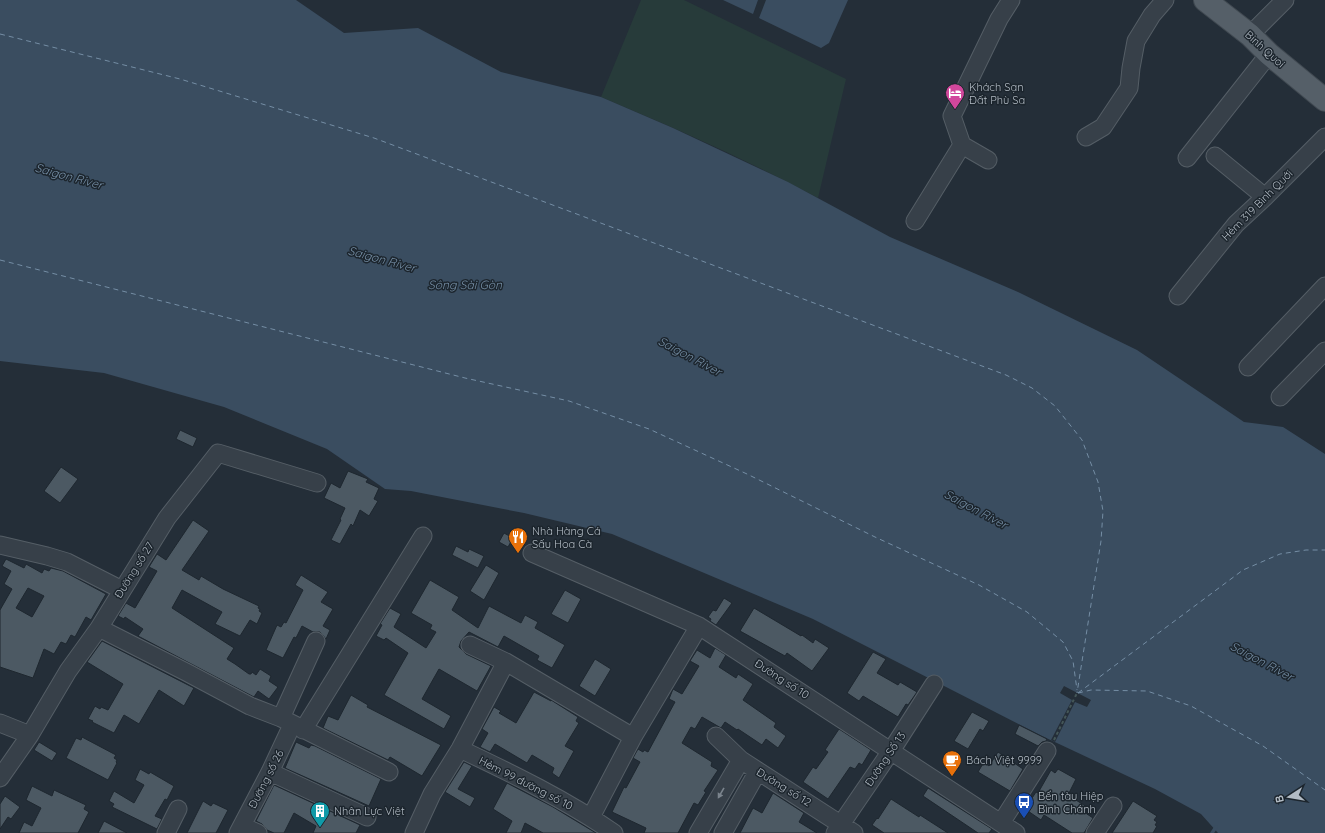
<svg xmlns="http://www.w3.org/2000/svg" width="1325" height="833" viewBox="0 0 1325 833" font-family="Quicksand,sans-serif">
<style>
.green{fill:#273b3a}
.water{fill:#3a4d60}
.pier{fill:#242e38}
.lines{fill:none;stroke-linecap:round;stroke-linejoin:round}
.stream{stroke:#3a4d60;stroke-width:3.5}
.ferry{stroke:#758ea5;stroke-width:1;stroke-dasharray:5 4;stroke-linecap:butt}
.building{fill:#4c5963;stroke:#1e272f;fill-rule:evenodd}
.minor-casing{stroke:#555e66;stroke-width:19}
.major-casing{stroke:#404951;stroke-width:24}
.path{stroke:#455758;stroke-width:2;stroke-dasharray:3 3;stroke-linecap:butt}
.minor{stroke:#374049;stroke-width:17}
.major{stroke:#555f68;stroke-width:22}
.oneway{fill:#7b848d}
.labels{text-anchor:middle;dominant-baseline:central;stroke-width:3;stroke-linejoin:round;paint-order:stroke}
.street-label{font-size:11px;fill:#b2bbc4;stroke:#1c252d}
.poi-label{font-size:11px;fill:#b2bbc4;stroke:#1c252d;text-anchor:start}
.water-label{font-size:12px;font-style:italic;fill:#758ea5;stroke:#1c252d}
</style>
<rect width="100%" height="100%" fill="#242e38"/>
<path class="green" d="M641 0H684L846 79 818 198C748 160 674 128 601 97Z"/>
<path class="water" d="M0 0H296L344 33 418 28 501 72 601 97 673 128 788 182 890 237 1018 292 1137 350 1244 422 1283 427 1325 454V833H1218L1201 814 1155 789 1042 736 813 619 612 534 524 513 411 491 385 489 327 449 224 407 104 373 0 361Z
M723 0H758L753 14Z
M766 0H848L829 43 821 48 759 18Z"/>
<path class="pier" d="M1064 686 1091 700 1087 707 1075 702 1055 742 1051 740 1072 700 1060 693Z"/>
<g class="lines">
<path class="stream" d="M1212 833 1216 827"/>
<path class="ferry" d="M0 34 180 79 374 138 1006 375 1032 388 1055 406 1082 440 1098 482 1103 511 1101 541 1077 693
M0 260 465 378 569 401 649 429 747 474 875 537 979 585 1027 612 1063 642 1073 661 1077 690
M1078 693 1243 570 1280 554 1306 550H1325
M1078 693 1091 690 1147 691 1191 706 1263 746 1325 790"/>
</g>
<path class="building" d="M180 430 197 438 193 447 176 439Z
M61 467 78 479 60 503 44 491Z
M348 471 368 479 366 482 379 488 374 499 378 501 369 516 360 510 353 526 351 524 340 544 331 540 341 520 340 519 345 508 324 498 331 483 340 488Z
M193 520 209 531 182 570 199 580 201 576 223 589 259 606 258 608 260 609 259 611 262 613 257 624 250 620 240 636 215 624 222 612 182 590 172 608 234 648 227 659 235 664 249 674H251L252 672 256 675 260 669 271 676 269 681 278 687 269 699 258 691 254 697 138 636 143 629 125 617 124 619 118 616 126 603 135 608 157 571 149 567 157 554 166 560Z
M504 533 513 538 508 547 499 542Z
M456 546 468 552 469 549 484 556 478 568 452 555Z
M6 559 24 568 26 564 42 573 44 569 49 571 51 568 63 571 106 594 91 620 86 617 75 637 71 635 66 644 61 642 54 654 44 649 33 678 0 667V610L12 589 4 584 11 571 2 566ZM28 588 44 596 32 617 16 608Z
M486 565 499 573 484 600 470 591Z
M301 575 328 592 321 602 333 609 323 626 330 630 326 639 320 632H313L302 626 296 638 294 637 283 658 266 650 277 625 281 627 284 622 286 623 303 590 295 585Z
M430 580 459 597 452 610 478 628 489 606 521 623 525 615 538 622 535 628 565 645 552 668 537 660 539 656 504 636 498 647 469 632 461 641 459 647 466 654 491 666 477 691 439 669 422 699 451 716 444 729 384 695 408 653 386 638 384 640 376 636 382 625 380 624 390 608 401 614 394 627 426 648 436 632 430 629 432 625 411 613Z
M565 590 581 599 568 623 551 614Z
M724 598 732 603 716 625 710 621 711 619 708 617 713 610 716 611Z
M754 608 801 636 802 635 813 643 815 639 829 648 812 671 787 653 785 656 740 631Z
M102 641 194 688 184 706 159 690 139 724 124 715 114 733 92 722 93 721 88 719 95 706 100 709 101 707 108 710 123 684 87 662Z
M715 648 726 655 719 667 736 678 738 674 753 684 743 700 776 723 774 727 786 736 778 748 766 739 762 745 738 729 737 730 725 722 721 728 702 717 695 729 691 727 682 743 712 762 711 766 718 770 704 791 706 792 698 805 694 803 678 833H644L646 828 612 812 624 787 626 788 640 762 633 758 638 749 643 752 644 750 648 752 675 702 669 699 673 689 682 694 699 666 690 661 697 650 710 658Z
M873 652 886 659 877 673 898 685 900 682 917 692 908 705 906 704 898 717 863 696 859 701 847 693Z
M595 659 611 669 595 696 579 686Z
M534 692 551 701V700L578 717 576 721 579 723 565 746 574 751 559 778 552 773 554 768 532 755 527 763 495 744 490 752 480 747 488 733 482 729 494 707 501 711 499 713 516 723Z
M351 695 368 705 367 707 441 745 422 776 390 757 388 760 323 728 328 716 338 720Z
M972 712 989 721 983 731 980 729 968 749 954 741Z
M1019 725 1047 739 1046 741 1042 742 1038 746 1015 734Z
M839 729 871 750 862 765 859 763 855 769 850 767 828 799 803 782 813 767 816 769 828 752 825 750Z
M82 737 116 755 114 758 117 760 116 762 117 763 108 780 66 758 76 738 81 740Z
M39 742 57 753 52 761 34 750Z
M296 742 309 748 311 745 315 746 381 779 369 806 285 768Z
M998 752 1023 769 1010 791 978 772 984 762 989 766Z
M464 762 472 766 458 789 475 798 470 807 445 792Z
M140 769 149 774 150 772 174 786 167 800 165 799 155 816 162 819 157 829 112 807 114 804 109 801 114 791 134 803 144 785 135 780Z
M1058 769 1076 779 1068 795 1087 807 1084 812 1093 818 1084 833H1072L1044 815 1041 820 1025 809 1036 792 1038 793 1051 770 1055 773Z
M507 783 553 807 596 833H543L525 823 521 833H506L512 821 493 809Z
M274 785 360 825 356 833H313L316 826 294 813 284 833H274L267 830 262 824 256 821Z
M32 786 52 796 54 790 86 805 84 809 89 812 78 833H19L24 822 32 826 41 808 26 800Z
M928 788 992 829 989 833H978L923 796Z
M773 793 804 813 799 822 817 833H740L753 808 762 813Z
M5 796 20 807 11 819 8 817 0 829V804Z
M891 799 919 817 920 815 948 833H884L872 825 877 818 878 819Z
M203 801 211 806 213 803 228 810 216 833H187Z
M1133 801 1157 816 1154 820 1157 822 1155 825 1157 826 1153 833H1112Z
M104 821 127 833H98Z"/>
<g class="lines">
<g class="minor-casing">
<path id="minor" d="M1250 35 1285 0
M1086 137 1103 127 1129 88 1131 68 1136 41 1152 15 1165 0
M962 145 988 160
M1215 156 1265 197
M1187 158 1269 54
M915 221 962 145 952 116 999 19 1011 0
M1178 296 1236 224 1265 197 1325 137
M1248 367 1325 286
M1280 397 1325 351
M0 545 47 556 67 562 122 590
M532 553 699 626 1016 833
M99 628 186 672 250 706 281 718 389 772
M470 645 506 662 633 737
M281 718 316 641
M0 723 30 735
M303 730 423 536
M716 736 741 760 854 833
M460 749C513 774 566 800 614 833
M270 772 367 817
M0 778 30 735 68 671 99 628 167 518 218 453 317 483
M591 817 633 737 699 626
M1001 823 1047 751
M242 826 258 833
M166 833 178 809
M238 833 270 772 292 725
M414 833 432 794 460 749 506 662
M698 833 741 760
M723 833 758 771
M835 833 891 751 934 684
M1095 833 1113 806"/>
</g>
<g class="major-casing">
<path id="major" d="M1205 0 1250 35 1269 54 1325 100"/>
</g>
<path class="path" d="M1054 740 1077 693"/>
<use href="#minor" class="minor"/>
<use href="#major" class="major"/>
</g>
<defs><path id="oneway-solid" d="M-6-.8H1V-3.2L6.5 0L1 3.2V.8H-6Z"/></defs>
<use class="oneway" href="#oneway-solid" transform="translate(721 793) rotate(120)"/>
<defs>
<g id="hotel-pin" transform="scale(1)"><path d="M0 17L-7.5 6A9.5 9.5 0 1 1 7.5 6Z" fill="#d1479c" stroke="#1c252d"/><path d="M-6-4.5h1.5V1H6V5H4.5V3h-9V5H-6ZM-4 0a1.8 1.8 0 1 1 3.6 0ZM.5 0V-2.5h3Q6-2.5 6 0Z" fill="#fff"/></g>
<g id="restaurant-pin" transform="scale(1)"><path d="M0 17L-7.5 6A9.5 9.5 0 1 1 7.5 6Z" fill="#e8710a" stroke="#1c252d"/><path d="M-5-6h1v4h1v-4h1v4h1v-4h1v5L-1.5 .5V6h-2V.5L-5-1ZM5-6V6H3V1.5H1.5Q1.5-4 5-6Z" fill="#fff"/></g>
<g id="cafe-pin" transform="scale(1)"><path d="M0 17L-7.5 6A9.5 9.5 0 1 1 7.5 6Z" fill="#e8710a" stroke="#1c252d"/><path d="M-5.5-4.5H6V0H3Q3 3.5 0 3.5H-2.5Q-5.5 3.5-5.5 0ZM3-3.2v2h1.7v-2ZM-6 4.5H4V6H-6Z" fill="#fff"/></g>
<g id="bus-pin" transform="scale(1)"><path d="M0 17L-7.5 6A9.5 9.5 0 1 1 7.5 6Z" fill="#1a4fb4" stroke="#1c252d"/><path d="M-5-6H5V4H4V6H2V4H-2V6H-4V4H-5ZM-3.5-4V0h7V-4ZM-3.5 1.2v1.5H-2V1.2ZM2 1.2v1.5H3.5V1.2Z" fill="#fff"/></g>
<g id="building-pin" transform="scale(1)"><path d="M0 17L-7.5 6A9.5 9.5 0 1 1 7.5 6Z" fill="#0f9aa8" stroke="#1c252d"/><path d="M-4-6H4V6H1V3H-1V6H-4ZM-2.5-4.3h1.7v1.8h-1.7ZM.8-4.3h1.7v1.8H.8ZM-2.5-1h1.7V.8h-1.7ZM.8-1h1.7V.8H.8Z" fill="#fff"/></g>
</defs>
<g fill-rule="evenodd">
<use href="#hotel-pin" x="955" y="93"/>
<use href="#restaurant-pin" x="518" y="537"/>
<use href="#cafe-pin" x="952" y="760"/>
<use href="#bus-pin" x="1024" y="802"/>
<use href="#building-pin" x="320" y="811"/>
</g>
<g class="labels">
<g class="street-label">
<text transform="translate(1265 49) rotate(42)">Binh Quoi</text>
<text transform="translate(1257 205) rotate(-45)">Hẻm 319 Bình Quới</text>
<text transform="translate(134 570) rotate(-58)">Đường số 27</text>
<text transform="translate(782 679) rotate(33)">Đường số 10</text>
<text transform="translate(885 759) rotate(-56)">Đường Số 13</text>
<text transform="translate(266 779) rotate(-63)">Đường số 26</text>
<text transform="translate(526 783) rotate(27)">Hẻm 99 đường số 10</text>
<text transform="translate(784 787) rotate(32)">Đường số 12</text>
</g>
<g class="poi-label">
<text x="969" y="87">Khách Sạn<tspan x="969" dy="13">Đất Phù Sa</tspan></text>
<text x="532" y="531">Nhà Hàng Cá<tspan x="532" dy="13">Sấu Hoa Cà</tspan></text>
<text x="966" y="760">Bách Việt 9999</text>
<text x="1038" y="796">Bến tàu Hiệp<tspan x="1038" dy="13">Bình Chánh</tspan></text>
<text x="334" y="811">Nhân Lực Việt</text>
</g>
<g class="water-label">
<text transform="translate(69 176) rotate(15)">Saigon River</text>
<text transform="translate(382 259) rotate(15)">Saigon River</text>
<text x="465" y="284">Sông Sài Gòn</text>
<text transform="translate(690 356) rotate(28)">Saigon River</text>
<text transform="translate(976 509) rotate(28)">Saigon River</text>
<text transform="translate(1262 661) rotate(28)">Saigon River</text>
</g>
</g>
<g transform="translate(1289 797) rotate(258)" stroke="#1c252d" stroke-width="3" paint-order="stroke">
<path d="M0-3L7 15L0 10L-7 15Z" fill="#b2bbc4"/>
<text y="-6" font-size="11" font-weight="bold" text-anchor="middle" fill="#b2bbc4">B</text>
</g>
</svg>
